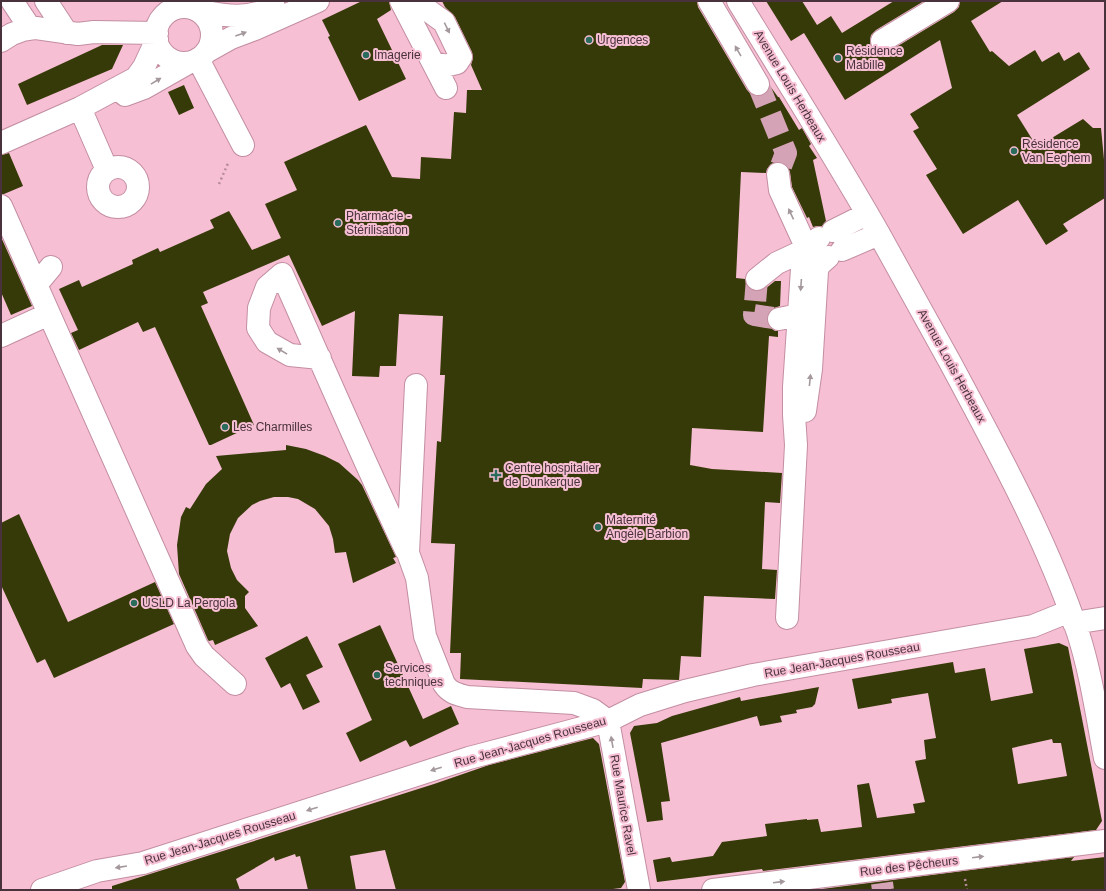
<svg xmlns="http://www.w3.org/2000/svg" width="1106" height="891" viewBox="0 0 1106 891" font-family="Arial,sans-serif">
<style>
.building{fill:#363a08;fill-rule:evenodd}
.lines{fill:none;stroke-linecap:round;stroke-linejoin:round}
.minor-tunnel{stroke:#d4a3b5;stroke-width:22;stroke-dasharray:22 11;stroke-linecap:butt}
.minor-casing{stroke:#c38ea2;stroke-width:24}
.path{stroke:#b68b9b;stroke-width:2.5;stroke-dasharray:2 3;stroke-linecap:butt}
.minor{stroke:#fff;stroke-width:22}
.oneway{fill:#a4989d}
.poi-dot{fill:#2a6c5c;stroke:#f7bfd4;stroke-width:1.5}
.labels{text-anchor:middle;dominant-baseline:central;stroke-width:4;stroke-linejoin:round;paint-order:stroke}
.poi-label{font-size:12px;fill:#49323b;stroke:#f7bfd4;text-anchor:start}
.street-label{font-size:12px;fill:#49323b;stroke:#f7bfd4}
</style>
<rect width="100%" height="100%" fill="#f7bfd4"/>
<path class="building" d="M362 1H389L391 10 377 19 406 79 359 101 328 37 330 36 322 20Z
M442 1H697L698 7 747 90 752 95 759 96 765 95 769 90 770 86 778 97H779L799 130 802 128 811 144 809 146 817 158 813 160 826 221 822 226H817L813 227 809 217 807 218 792 187 790 172 788 167 783 163 777 162 771 164 767 169 766 173 741 172 736 278 745 279 748 287 753 291H758L765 289 775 281H781L780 306 771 309 767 315V322L769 327 775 331H778V337L769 336 763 432 692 428 690 465 712 469 782 473 780 503 765 502 762 569 777 570 775 599 704 596 701 657 681 656 679 680 643 679 642 688 460 679 461 653H450L455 544 431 543 437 441 441 442 445 375H440L443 316 399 314 396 366H380L379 377 352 376 355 311 322 326 289 255 203 292 208 303 201 306 254 425 211 445H209L155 327 143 332 138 322 79 350 71 333 78 330 59 289 79 280 82 287 133 264 132 260 158 248 160 252 214 228 210 220 229 211 252 250 281 238 265 204 297 190 284 162 366 125 392 177 420 179 421 157 451 159 454 112 466 113 467 90H482L471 65 473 58 472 52 455 17 445 7Z
M766 1H802L817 25 831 16 842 33 894 1H924L876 30 871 35 870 41 871 47 876 52 882 53 888 52 954 12 959 7 960 1H1003L971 21 990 52 992 51 1009 66 1035 50 1042 62 1059 52 1064 61 1079 52 1090 69 1017 115 1037 147 1083 119 1093 128H1101L1105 170V198L1063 224 1068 231 1046 245 1018 200 963 234 926 175 937 169 913 131 919 128 910 114 952 88 940 40 845 100 804 33 791 41Z
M102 45H123L112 69 27 105 18 84Z
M184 85 194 108 179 115 168 92Z
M9 153 23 186 4 194H1V155Z
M1 237 32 306 11 315 1 292Z
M286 445 306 449 325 456 339 463 358 480 362 485 396 557 393 558 396 563 353 583 346 552 335 553 333 539 329 526 315 509 298 499 288 497H274L260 501 252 505 238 518 230 534 227 551 231 568 237 580 249 592 245 596V608L258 626 215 645 213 640 209 641 208 640 179 574 177 545 181 517 186 507 190 509 206 484 222 469 216 456 286 450Z
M19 514 68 622 155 582 174 624 54 678 45 659 37 663 1 585V523Z
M380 625 423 719 451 706 459 724 410 747 406 740 360 762 346 733 372 720 338 644Z
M307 636 323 667 306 675 320 702 303 710 290 683 281 688 265 658Z
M1059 643 1068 647 1102 821 1096 830 763 871 762 869 657 882 653 860 670 857 672 862 713 856 722 842 767 836 765 824 807 819V820L818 819 821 832 862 827 857 785 869 783 877 818 915 813 913 804 925 802 915 761 926 759 924 740 936 738 928 693 891 699 892 703 858 709 852 679 953 662 955 673 985 668 991 701 1033 693 1024 649ZM1052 739 1053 743H1061L1067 776 1018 784 1012 748Z
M819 687 815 704 812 707 796 710 797 713 780 716 782 722 760 726 757 716 661 743 670 801 661 802 663 820 647 822 630 733 634 726 657 723 672 716 740 697 741 701Z
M593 738 599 744 625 882 621 888 605 890H396L385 850 350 856 356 890H308L300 856 296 857 295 854 275 861 274 857 236 879 240 890H112V886L434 784 489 765Z
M1074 857 1071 861 1105 857V890H814Z"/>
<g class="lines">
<path class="minor-tunnel" d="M758 84 786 153 778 174
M757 279 754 315 779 319
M882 883 883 890"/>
<g class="minor-casing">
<path id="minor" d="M12 1 30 28
M46 1 67 33
M401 1 446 88
M423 1 422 6 444 22 461 57 457 63 444 66 433 62
M709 1 758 84
M738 1C785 78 834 155 879 234 903 277 927 321 951 364 998 452 1046 538 1078 633 1091 673 1097 716 1105 758
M156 35a28 28 0 1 1 56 0a28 28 0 1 1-56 0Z
M199 11C227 16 247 20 274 7
M1 41 12 34 23 30 36 28 78 34 94 32 157 33
M882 41 948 1
M206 52 231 38 255 29 318 1
M198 59 243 145
M125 95 144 88 188 63
M80 108 107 170
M1 143 80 108 136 78 144 67 157 39
M98 187a20 20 0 1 1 40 0a20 20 0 1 1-40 0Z
M1 206 197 646 204 656 235 684
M833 231 867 214
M842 250 879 234
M757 279 777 263 807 249 780 190 778 174
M36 285 51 267
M779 319 799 315 813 311
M1 336 49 314
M320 358 290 355 267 342 258 328 259 308 267 287 282 274C323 366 363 459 406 550
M416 385 408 553 417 578 425 636 444 684C450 693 457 694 467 697L574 703 593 710 608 721
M805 411 811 369 817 271 819 265 828 257
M787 618 796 445 794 415V387L802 269C804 255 807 246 819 238
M1074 623 1105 618
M608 721 639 890
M42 890 97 871 143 863 469 758 608 721 640 705 685 691 753 675 1033 626 1070 611
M713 890 1105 841"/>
</g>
<path class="path" d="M219 184 229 161
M965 879 967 890"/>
<use href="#minor" class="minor"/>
</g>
<defs><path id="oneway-solid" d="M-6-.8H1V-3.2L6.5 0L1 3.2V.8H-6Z"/></defs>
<g class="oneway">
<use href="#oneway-solid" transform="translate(447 28) rotate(64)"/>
<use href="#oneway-solid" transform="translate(241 34) rotate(-20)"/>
<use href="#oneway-solid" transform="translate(738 51) rotate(-120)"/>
<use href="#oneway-solid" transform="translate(156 81) rotate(-31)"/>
<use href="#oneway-solid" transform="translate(791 214) rotate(-115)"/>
<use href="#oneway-solid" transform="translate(801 285) rotate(94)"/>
<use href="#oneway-solid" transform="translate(282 351) rotate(-149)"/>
<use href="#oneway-solid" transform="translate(810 380) rotate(-84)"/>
<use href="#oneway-solid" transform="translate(612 742) rotate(-100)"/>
<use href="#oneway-solid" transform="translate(436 769) rotate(162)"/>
<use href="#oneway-solid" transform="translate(312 809) rotate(162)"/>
<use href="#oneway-solid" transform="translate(978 857) rotate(-7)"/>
<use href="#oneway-solid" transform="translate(121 867) rotate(171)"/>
<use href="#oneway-solid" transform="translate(779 882) rotate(-7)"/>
</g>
<g class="poi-dot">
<circle cx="589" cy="40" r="4"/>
<circle cx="366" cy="55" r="4"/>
<circle cx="838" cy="58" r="4"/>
<circle cx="1014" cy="151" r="4"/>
<circle cx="338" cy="223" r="4"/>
<circle cx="225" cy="427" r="4"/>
<path d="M494 469h4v4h4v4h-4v4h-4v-4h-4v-4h4z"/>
<circle cx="598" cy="527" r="4"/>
<circle cx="134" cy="603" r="4"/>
<circle cx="377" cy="675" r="4"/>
</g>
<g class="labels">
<g class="poi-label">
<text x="597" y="40">Urgences</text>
<text x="846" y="51">Résidence<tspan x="846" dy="14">Mabille</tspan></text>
<text x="374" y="55">Imagerie</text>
<text x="1022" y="144">Résidence<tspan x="1022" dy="14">Van Eeghem</tspan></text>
<text x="346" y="216">Pharmacie -<tspan x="346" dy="14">Stérilisation</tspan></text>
<text x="233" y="427">Les Charmilles</text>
<text x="505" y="468">Centre hospitalier<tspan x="505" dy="14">de Dunkerque</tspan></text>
<text x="606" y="520">Maternité<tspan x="606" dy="14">Angèle Barbion</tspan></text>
<text x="142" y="603">USLD La Pergola</text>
<text x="385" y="668">Services<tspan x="385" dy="14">techniques</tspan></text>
</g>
<g class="street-label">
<text transform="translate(790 86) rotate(59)">Avenue Louis Herbeaux</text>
<text transform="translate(952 366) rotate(61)">Avenue Louis Herbeaux</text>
<text transform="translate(842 660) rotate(-10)">Rue Jean-Jacques Rousseau</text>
<text transform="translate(530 742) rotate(-16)">Rue Jean-Jacques Rousseau</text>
<text transform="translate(623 805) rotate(80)">Rue Maurice Ravel</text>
<text transform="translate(220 838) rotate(-17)">Rue Jean-Jacques Rousseau</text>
<text transform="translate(909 866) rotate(-7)">Rue des Pêcheurs</text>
</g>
</g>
<rect width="1106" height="891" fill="none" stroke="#49323b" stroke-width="4"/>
</svg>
